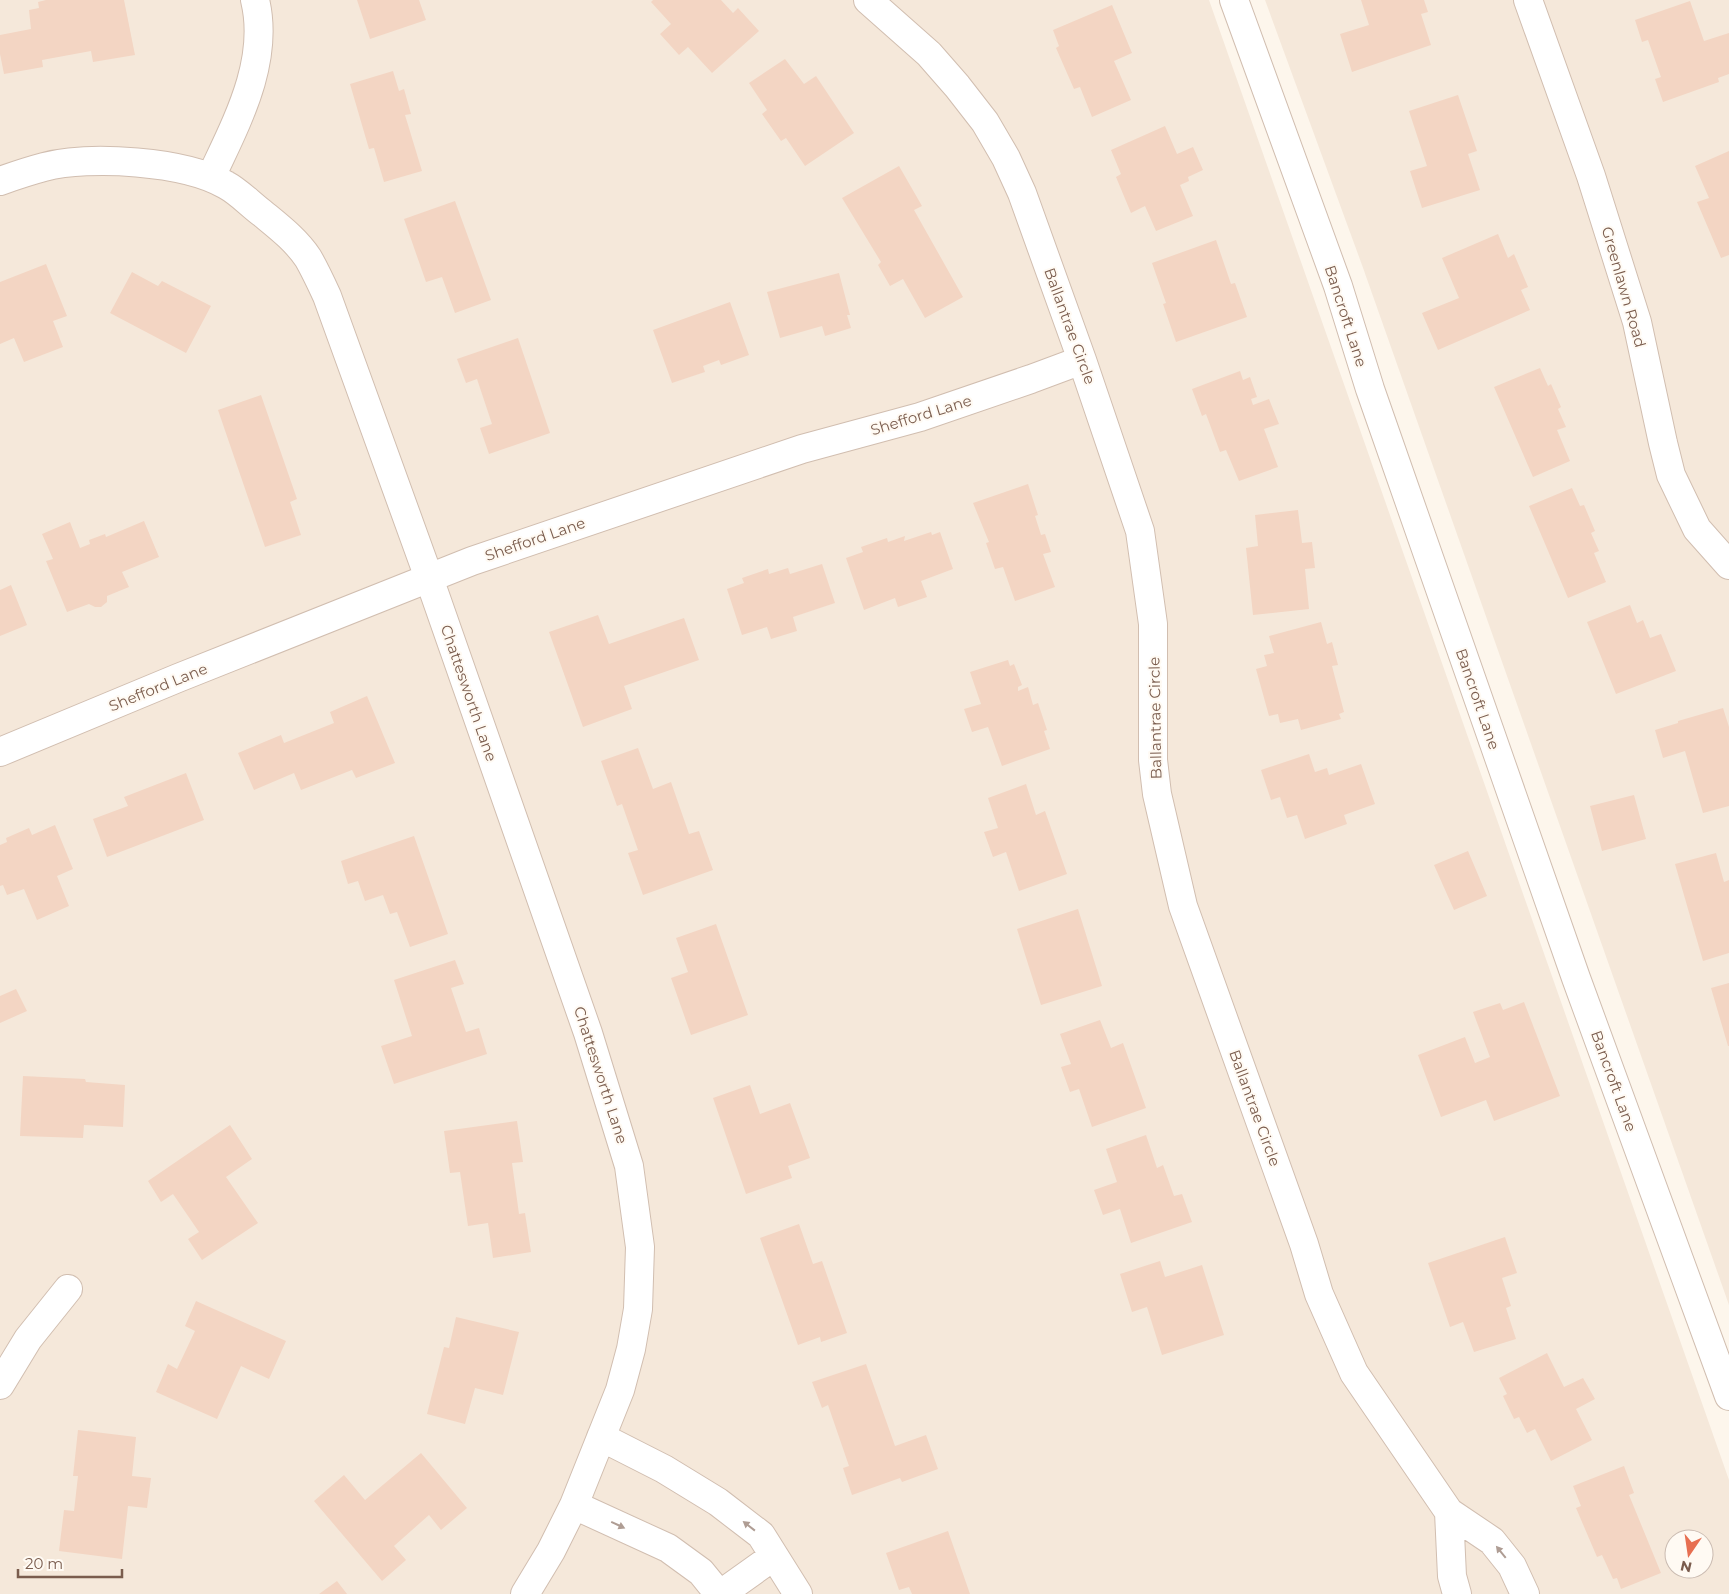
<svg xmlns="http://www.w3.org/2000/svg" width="1729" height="1594" viewBox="0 0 1729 1594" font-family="Montserrat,sans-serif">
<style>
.residential{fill:#f5e8da;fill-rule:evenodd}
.building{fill:#f3d5c3}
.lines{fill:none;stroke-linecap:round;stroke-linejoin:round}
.street-casing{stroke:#d1beb0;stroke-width:30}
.street{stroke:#fff;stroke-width:28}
.oneway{fill:#af9d94}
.labels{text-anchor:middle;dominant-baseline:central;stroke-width:4;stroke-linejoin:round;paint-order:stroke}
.street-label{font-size:15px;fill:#7a5c4d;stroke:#fffaf3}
</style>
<rect width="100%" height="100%" fill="#fdf6ec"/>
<path class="residential" d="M0 0H1209L1729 1480V1594H0ZM1674 1539H1704V1569H1674Z
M1265 0H1729V1305L1362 265Z"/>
<path class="building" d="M46 0H124L135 55 93 62 91 51 42 60 43 67 4 74 0 54V35L31 29 29 10 39 8 38 2Z
M357 0H419L426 20 370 39Z
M653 0H721L733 13 738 8 759 31 712 73 688 47 679 55 660 34 671 24 651 2Z
M1361 0H1424L1428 12 1421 14 1431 45 1352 72 1340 34 1369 25Z
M1690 1 1704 41 1729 33V74L1718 78 1719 82 1663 102 1655 79 1661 77 1648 40 1642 42 1635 20Z
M1112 5 1132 53 1114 61 1131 100 1092 117 1080 87 1074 89 1056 48 1059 46 1053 30Z
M785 59 804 84 816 76 854 133 805 166 786 138 781 141 762 114 767 110 749 83Z
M393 71 399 91 404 89 411 114 405 115 422 171 384 182 374 148 369 149 350 84Z
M1458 95 1477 151 1468 154 1480 190 1422 208 1410 171 1427 166 1409 111Z
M1165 126 1177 154 1193 147 1203 170 1188 177 1189 181 1180 185 1193 216 1156 231 1145 206 1131 213 1116 177 1121 174 1111 150Z
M1729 151V255L1721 258 1697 202 1709 198 1695 166Z
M899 166 922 206 914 210 963 297 925 318 903 279 890 286 878 265 881 262 842 198Z
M455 201 491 300 455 313 442 277 426 282 404 219Z
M1498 234 1508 258 1514 254 1528 287 1521 290 1530 310 1438 350 1422 313 1459 298 1442 258Z
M1216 240 1231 284 1235 283 1247 317 1176 342 1163 304 1166 303 1152 263Z
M46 264 67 316 53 321 63 347 24 362 14 338 0 344V282Z
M132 272 158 286 162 281 211 306 186 353 110 313Z
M839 273 850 315H847L851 328 825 336 822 326 780 338 767 292Z
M730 302 749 355 721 365 719 360 703 366 705 372 672 383 653 330Z
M518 338 550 433 489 454 480 428 492 424 477 379 466 383 457 359Z
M1540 368 1548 386 1551 384 1561 407 1558 409 1566 427 1557 430 1570 461 1533 477 1494 387Z
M1240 371 1243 380 1250 377 1257 397 1251 399 1253 405 1269 399 1279 424 1264 429 1278 467 1239 481 1226 450 1220 452 1206 414 1202 416 1192 389Z
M261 395 297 499 290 502 301 535 265 547 218 410Z
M1028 484 1038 515 1035 516 1041 535 1045 534 1051 552 1043 554 1055 587 1015 601 1003 567 995 569 986 543 989 542 973 503Z
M1572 488 1580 506 1584 505 1595 531 1591 533 1599 551 1594 553 1606 582 1568 598 1529 506Z
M1298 510 1302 543 1312 542 1315 568 1305 569 1309 609 1253 615 1246 548 1258 546 1255 515Z
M144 521 159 557 122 572 129 587 107 596V602L101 607H95L89 604 67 612 46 561 53 559 42 534 70 522 80 548 90 544 89 540 105 534 106 537Z
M931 532 932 535 940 532 953 569 921 581 927 597 898 607 895 598 864 610 846 558 863 552 861 547 887 538 888 542 905 536 904 541Z
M822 564 835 603 793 617 797 631 771 639 767 627 742 635 727 589 744 583 742 578 768 569 769 574 788 568 790 574Z
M11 585 27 625 0 636V590Z
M1630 605 1637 623 1643 620 1650 638 1661 634 1676 671 1616 694 1587 622Z
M598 615 609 644 684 618 699 660 624 686 632 709 583 727 549 632Z
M1321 622 1327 644 1332 642 1338 665 1332 666 1344 712 1339 714 1341 719 1301 730 1298 719 1280 723 1278 714 1269 716 1256 669 1267 666 1264 655 1274 653 1269 636Z
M1008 660 1010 666 1014 664 1022 685 1018 687V691L1028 687 1033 705 1038 703 1047 730 1044 731 1050 749 1002 766 988 727 972 732 964 709 981 704 970 672Z
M367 696 395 763 356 778 352 770 301 790 294 773 254 790 238 753 281 735 284 743 334 723 330 712Z
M1723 708 1729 727V806L1703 813 1685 751 1663 758 1655 730 1678 723V721Z
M638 748 653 789 671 782 689 834 699 831 713 870 643 895 628 853 638 850 622 804 617 806 601 761Z
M1309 754 1315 772 1327 768 1329 775 1361 764 1375 804 1344 815 1347 824 1305 839 1297 815 1287 818 1280 797 1271 800 1261 770Z
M186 773 204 820 107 857 93 819 128 806 124 797Z
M1026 784 1036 815 1045 811 1067 874 1019 891 1006 852 993 857 984 832 998 828 988 798Z
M1634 795 1646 839 1602 851 1590 806Z
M55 825 73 869 57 876 69 906 37 920 24 889 7 895 3 885 0 886V845L7 842 6 838 29 828 32 835Z
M414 836 448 934 410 947 397 912 390 914 383 895 365 901 358 881 348 884 341 861Z
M1468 851 1487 896 1454 910 1434 865Z
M1716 853 1724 882 1729 880V953L1703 961 1675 864Z
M1078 909 1102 986 1041 1005 1017 929Z
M716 924 748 1015 691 1035 671 978 688 972 676 938Z
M455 960 464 984 451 988 466 1032 479 1028 487 1054 394 1084 381 1046 412 1036 394 980Z
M1729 983V1046H1728L1711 988Z
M16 989 27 1011 0 1023V996Z
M1524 1002 1560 1096 1494 1121 1486 1100 1441 1117 1418 1055 1465 1037 1475 1063 1490 1057 1473 1012 1500 1003 1503 1010Z
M1100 1020 1111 1048 1123 1043 1146 1108 1092 1127 1079 1089 1070 1092 1061 1067 1071 1064 1060 1034Z
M23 1076 85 1079 86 1082 125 1085 123 1127 84 1125 83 1138 20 1136Z
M750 1085 760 1114 790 1103 810 1158 788 1166 792 1178 746 1194 713 1098Z
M517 1121 523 1162 512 1163 519 1214 525 1213 531 1252 493 1258 488 1223 468 1226 460 1172 450 1173 444 1131Z
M230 1125 252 1159 226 1177 258 1223 202 1260 188 1239 199 1232 173 1194 161 1202 148 1181Z
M1146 1135 1157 1168 1163 1165 1174 1196 1182 1194 1192 1222 1131 1243 1120 1209 1103 1215 1094 1190 1117 1182 1106 1149Z
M799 1224 813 1264 822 1261 847 1333 821 1342 820 1337 798 1345 760 1238Z
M1505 1237 1517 1273 1502 1278 1511 1306 1506 1308 1516 1339 1474 1352 1463 1322 1450 1327 1428 1263Z
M1160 1261 1165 1277 1202 1265 1224 1335 1162 1355 1147 1307 1132 1312 1120 1274Z
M196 1301 286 1341 269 1379 241 1366 217 1419 156 1392 168 1364 177 1369 195 1331 185 1326Z
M456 1317 519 1332 503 1395 475 1388 465 1424 427 1414 444 1347 449 1348Z
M1547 1353 1564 1387 1583 1378 1595 1399 1576 1409 1592 1440 1551 1461 1535 1429 1527 1433 1519 1417 1514 1419 1503 1396 1507 1394 1499 1378Z
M866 1364 895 1446 926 1435 938 1469 902 1482 900 1478 852 1495 843 1468 849 1466 828 1405 822 1408 812 1382Z
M78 1430 136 1437 132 1476 151 1478 147 1508 128 1506 122 1559 59 1551 64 1510 74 1511 78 1476H73Z
M421 1453 467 1508 441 1530 429 1515 394 1546 406 1560 382 1581 314 1501 344 1475 365 1500Z
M1624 1466 1634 1493 1629 1495 1661 1573 1621 1589 1617 1578 1613 1579 1602 1555 1597 1557 1576 1508 1581 1506 1573 1486Z
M948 1531 970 1594H912L909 1587 899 1590 886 1553Z
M337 1581 347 1594H319Z"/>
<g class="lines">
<g class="street-casing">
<path id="street" d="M868 0 929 54 957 86 985 122 1006 158 1022 193 1082 360 1140 531 1153 624V760L1157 794 1183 906 1304 1244 1319 1294 1354 1373 1449 1512 1492 1541 1512 1566 1525 1594
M1234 0 1338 286 1370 389 1576 978 1729 1396
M1528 0 1591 176 1637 322 1663 443 1671 475 1697 529 1729 565
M211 177C236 123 270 62 255 0
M0 181C14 176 29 171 44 167 90 155 185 161 226 185 239 192 250 204 262 213 279 227 296 240 308 258 315 270 321 283 327 296L429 578 588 1033 629 1166 640 1247 638 1309 631 1349 620 1390 574 1505 551 1551 525 1594
M0 752 178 678 472 561 802 449 920 417 1031 379 1082 360
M0 1385 28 1339 68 1289
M601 1437 664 1469 718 1502 761 1535 798 1594
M574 1505 668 1548 701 1572 719 1594
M1449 1512 1452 1576 1457 1594
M721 1594 774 1556"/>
</g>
<use href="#street" class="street"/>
</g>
<defs><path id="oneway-solid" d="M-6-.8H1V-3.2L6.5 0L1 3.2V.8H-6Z" transform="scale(1.25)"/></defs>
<g class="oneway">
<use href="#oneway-solid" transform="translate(618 1525) rotate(25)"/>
<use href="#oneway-solid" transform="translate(749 1526) rotate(-142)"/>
<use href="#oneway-solid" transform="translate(1501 1552) rotate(-129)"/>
</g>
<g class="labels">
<g class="street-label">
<text transform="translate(1624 287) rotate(74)">Greenlawn Road</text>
<text transform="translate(1346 316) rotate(72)">Bancroft Lane</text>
<text transform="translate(1070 326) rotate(70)">Ballantrae Circle</text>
<text transform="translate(921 415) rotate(-17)">Shefford Lane</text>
<text transform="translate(535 539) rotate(-19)">Shefford Lane</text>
<text transform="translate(158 687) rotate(-22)">Shefford Lane</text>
<text transform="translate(469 693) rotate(71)">Chattesworth Lane</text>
<text transform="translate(1478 699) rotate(71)">Bancroft Lane</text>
<text transform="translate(1155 718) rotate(-91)">Ballantrae Circle</text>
<text transform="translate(601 1075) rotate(72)">Chattesworth Lane</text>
<text transform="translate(1614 1081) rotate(70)">Bancroft Lane</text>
<text transform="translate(1255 1108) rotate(70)">Ballantrae Circle</text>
</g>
</g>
<g transform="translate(1689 1554) rotate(193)"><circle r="24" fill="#fffaf3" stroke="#cabbb1"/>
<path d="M0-4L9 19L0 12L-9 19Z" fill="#e76f51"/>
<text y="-8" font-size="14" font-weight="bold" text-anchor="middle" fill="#7a5c4d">N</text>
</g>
<path d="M18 1569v8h104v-8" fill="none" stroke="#7a5c4d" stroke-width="2.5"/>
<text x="25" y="1569" font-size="15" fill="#7a5c4d" stroke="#fffaf3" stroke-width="4" paint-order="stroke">20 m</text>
</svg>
